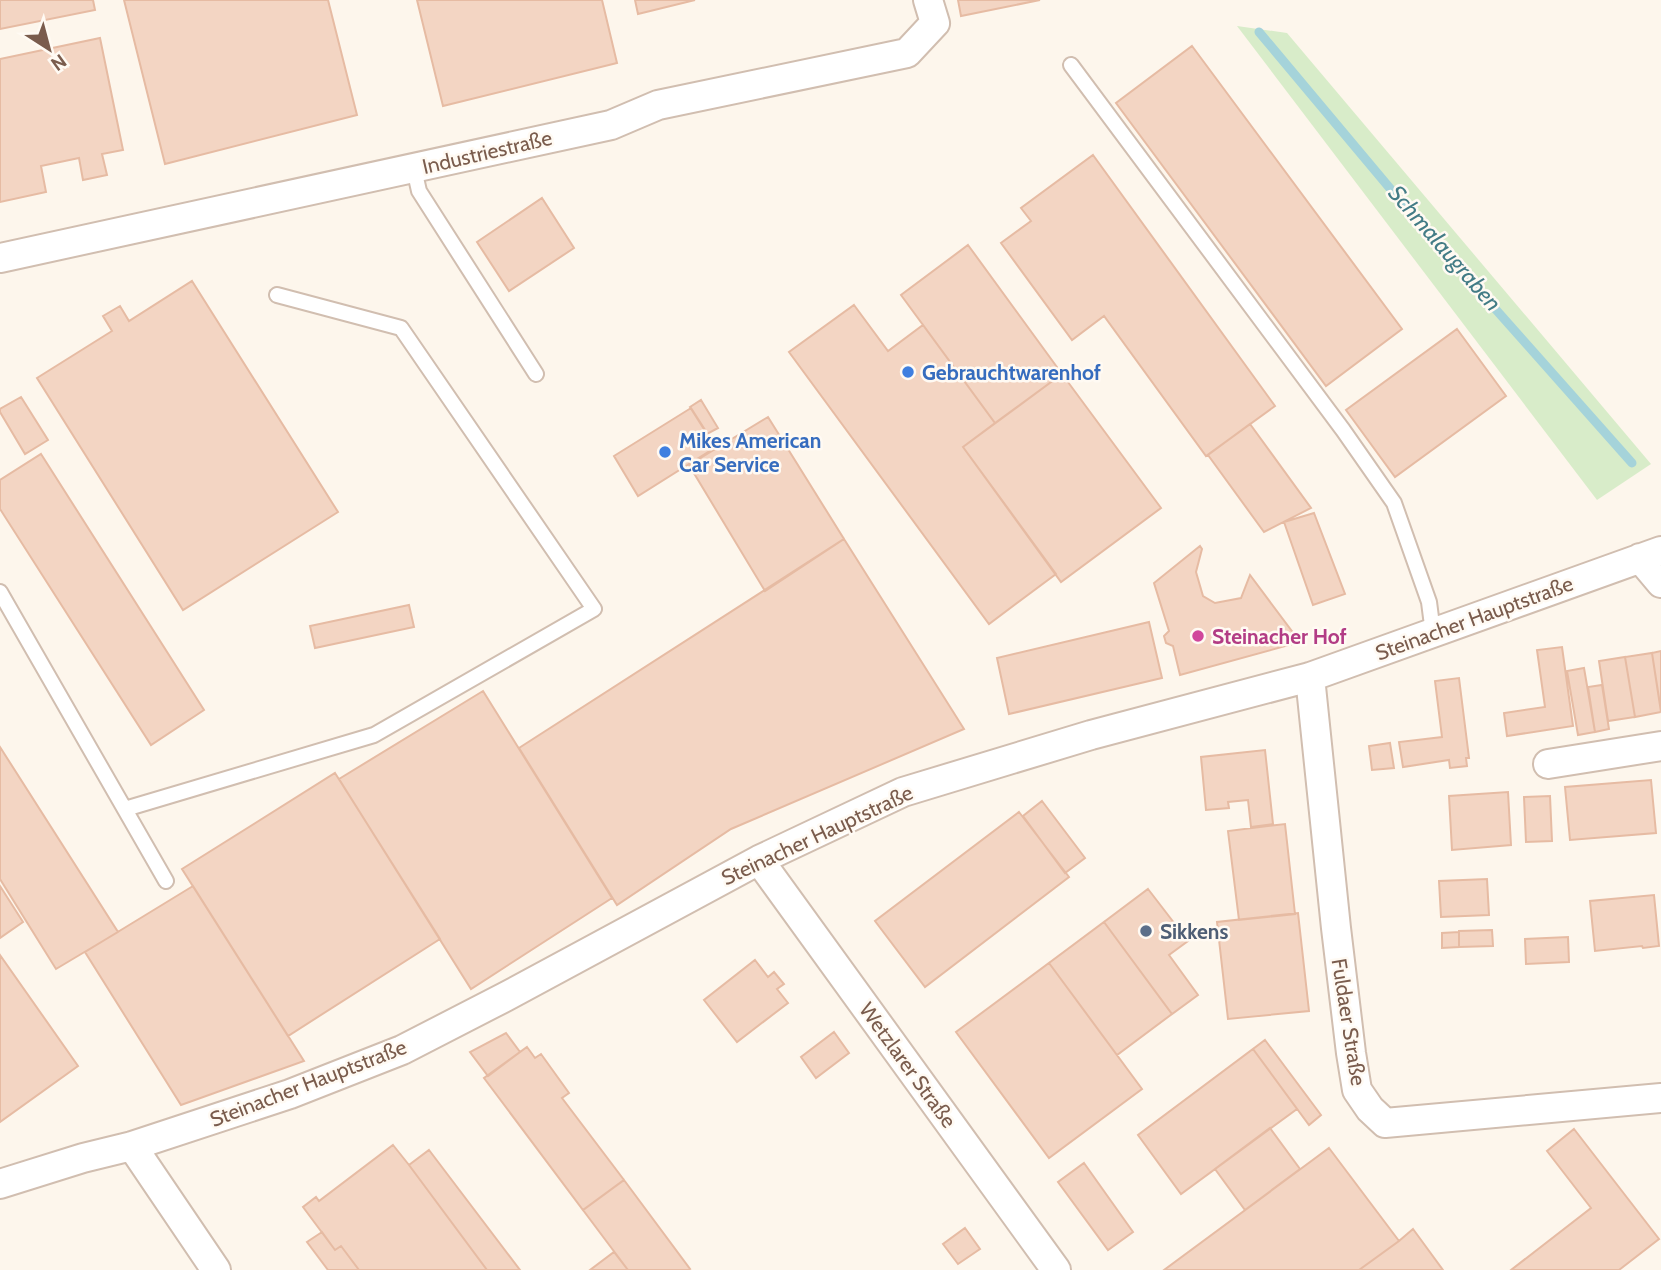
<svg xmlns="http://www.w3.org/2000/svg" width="1661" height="1270" viewBox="0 0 1661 1270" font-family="Cabin,sans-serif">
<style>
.green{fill:#d8ecc9}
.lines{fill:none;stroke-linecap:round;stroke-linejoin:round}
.stream{stroke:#a5d3da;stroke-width:9}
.building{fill:#f3d5c3;stroke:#e6bba3;stroke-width:2}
.service-casing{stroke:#d1beb0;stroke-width:18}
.minor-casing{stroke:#d1beb0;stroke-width:32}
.service{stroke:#fff;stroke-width:14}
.minor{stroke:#fff;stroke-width:28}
.shop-dot{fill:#3f7fe0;stroke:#fffaf3;stroke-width:2.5}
.hotel-dot{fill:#d1479c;stroke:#fffaf3;stroke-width:2.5}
.service-dot{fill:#5c6f8a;stroke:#fffaf3;stroke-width:2.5}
.labels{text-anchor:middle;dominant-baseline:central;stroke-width:5;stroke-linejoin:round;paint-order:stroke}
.street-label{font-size:21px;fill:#7a5c4d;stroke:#fffaf3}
.shop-label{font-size:21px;font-weight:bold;fill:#366cbe;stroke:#fffaf3;text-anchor:start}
.hotel-label{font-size:21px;font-weight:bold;fill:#b23c85;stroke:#fffaf3;text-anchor:start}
.service-label{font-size:21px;font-weight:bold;fill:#4e5e75;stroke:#fffaf3;text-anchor:start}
.water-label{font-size:23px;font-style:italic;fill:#437c86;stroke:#fffaf3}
</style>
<rect width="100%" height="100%" fill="#fdf6ec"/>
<path class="green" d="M1237 26 1287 33 1651 464 1597 500Z"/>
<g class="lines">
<path class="stream" d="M1259 32 1419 223 1632 463"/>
</g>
<path class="building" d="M0 0H93L95 10 0 29Z
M124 0H328L357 115 165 164Z
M417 0H602L617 63 443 106Z
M635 0H695L638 14Z
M958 0H1040L961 16Z
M100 38 123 150 102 154 107 175 83 180 79 158 41 166 46 192 0 202V59Z
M1192 46 1402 329 1326 386 1116 103Z
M1093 155 1275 406 1206 456 1104 316 1072 340 1001 243 1031 221 1021 208Z
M542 198 574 248 509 291 477 242Z
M968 245 1062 374 995 423 901 295Z
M192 281 338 512 183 610 37 378 112 331 103 316 120 306 129 321Z
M854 305 888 351 923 325 995 423 963 447 1056 574 989 624 789 352Z
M1457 329 1506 396 1395 477 1346 410Z
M1062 374 1161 508 1061 582 963 447Z
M21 397 48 440 25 454 0 412V409Z
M701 400 718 428 707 434 690 407Z
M691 408 716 447 638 496 614 456Z
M768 417 844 539 765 591 689 465Z
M1250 424 1311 508 1264 532 1208 455Z
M41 454 204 710 151 745 0 509V480Z
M1314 513 1345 594 1313 605 1284 522Z
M844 539 964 729 731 829 617 905 519 748Z
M1200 546 1202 549 1196 572 1203 596 1215 603 1241 598 1250 575 1300 642 1180 675 1173 646 1166 643 1164 636 1169 631 1154 583Z
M409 605 414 627 315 648 310 626Z
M1149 622 1162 678 1009 714 997 658Z
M1562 647 1573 726 1507 736 1504 713 1545 707 1537 650Z
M1661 651V711L1652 653Z
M1652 653 1661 712 1635 717 1625 657Z
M1625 657 1635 717 1608 721 1599 661Z
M1584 668 1595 732 1578 735 1567 671Z
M1459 678 1469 758H1466L1467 766 1450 768 1449 760 1403 767 1399 742 1442 737 1435 681Z
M1602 685 1609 729 1595 732 1588 687Z
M483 691 612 898 471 989 339 779Z
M1390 743 1394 768 1372 770 1369 746Z
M0 747 118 932 56 969 0 879Z
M1265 750 1273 824 1251 827 1248 800 1228 802 1229 808 1206 810 1201 757Z
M335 773 440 939 288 1036 182 869Z
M1651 780 1656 833 1570 840 1565 787Z
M1508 792 1511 845 1452 850 1449 796Z
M1550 796 1552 841 1526 842 1524 797Z
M1042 801 1085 858 1065 873 1023 816Z
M1019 812 1069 877 925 987 875 921Z
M1285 824 1295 914 1239 920 1228 831Z
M1487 879 1489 915 1441 917 1439 881Z
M0 886 23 922 0 938Z
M193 886 304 1061 181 1105 85 952Z
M1148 889 1188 941 1169 955 1198 995 1172 1014 1104 922Z
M1654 895 1659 946 1643 948 1642 946 1595 951 1590 901Z
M1298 913 1309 1011 1228 1019 1217 922Z
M1104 922 1172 1014 1117 1055 1049 963Z
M1492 930 1493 946 1459 947V931Z
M1459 932V947L1442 948V933Z
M1568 937 1569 962 1526 964 1525 939Z
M0 955 78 1066 0 1122Z
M755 960 768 977 774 972 784 984 777 989 788 1003 737 1042 704 1000Z
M1049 963 1142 1089 1049 1158 956 1032Z
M834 1032 849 1053 816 1078 801 1057Z
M506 1033 520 1052 488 1076 470 1052Z
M1265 1040 1321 1115 1309 1125 1253 1049Z
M527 1047 535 1058 541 1054 569 1093 562 1098 624 1180 583 1210 484 1078Z
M1253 1049 1297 1109 1181 1194 1138 1135Z
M1270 1128 1300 1169 1245 1210 1215 1169Z
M1574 1129 1659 1239 1619 1270H1511L1591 1208 1547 1151Z
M393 1145 409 1165 487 1270H359L341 1246 335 1250 303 1207 316 1197 319 1201Z
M1329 1148 1399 1241 1359 1270H1164Z
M429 1150 520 1270H487L409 1165Z
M1084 1163 1133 1232 1108 1250 1058 1182Z
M624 1180 690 1269 688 1270H628L583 1210Z
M965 1228 980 1249 958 1264 943 1244Z
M1413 1229 1443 1270H1359L1399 1241Z
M322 1232 335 1250 341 1246 359 1270H328L307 1242Z
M614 1252 628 1270H590Z"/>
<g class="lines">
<g class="service-casing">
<path id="service" d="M1071 65 1343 430 1394 503 1429 602 1433 633
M414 169 419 191 536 374
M0 592 166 881
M125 809 374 735 594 609 401 328 277 295"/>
</g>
<g class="minor-casing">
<path id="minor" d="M0 258 611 125 658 105 907 53 935 23 928 0
M1640 558 1661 583
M1310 677 1336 928 1351 1053 1357 1090 1370 1109 1385 1123 1661 1098
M1548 764 1661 746
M759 860 1056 1270
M132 1146 216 1270
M0 1184 83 1158 132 1146 290 1094 402 1050 505 997 759 860 903 792 1091 735 1310 677 1661 551"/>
</g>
<use href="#service" class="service"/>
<use href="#minor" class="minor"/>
</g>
<g class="shop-dot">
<circle cx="908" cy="372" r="7"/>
<circle cx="665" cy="452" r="7"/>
</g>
<circle class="hotel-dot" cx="1198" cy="636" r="7"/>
<circle class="service-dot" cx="1146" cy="931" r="7"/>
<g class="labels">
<g class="street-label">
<text transform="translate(487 152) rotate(-13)">Industriestraße</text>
<text transform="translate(1474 618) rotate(-20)">Steinacher Hauptstraße</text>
<text transform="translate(817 835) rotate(-25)">Steinacher Hauptstraße</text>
<text transform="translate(1349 1022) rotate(81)">Fuldaer Straße</text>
<text transform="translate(908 1065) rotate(54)">Wetzlarer Straße</text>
<text transform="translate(308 1083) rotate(-21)">Steinacher Hauptstraße</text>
</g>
<g class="shop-label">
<text x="922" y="372">Gebrauchtwarenhof</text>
<text x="679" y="440">Mikes American<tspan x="679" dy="24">Car Service</tspan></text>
</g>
<g class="hotel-label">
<text x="1212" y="636">Steinacher Hof</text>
</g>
<g class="service-label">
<text x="1160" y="931">Sikkens</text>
</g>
<g class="water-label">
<text transform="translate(1445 248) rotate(49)">Schmalaugraben</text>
</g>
</g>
<g transform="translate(49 49) rotate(144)" stroke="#fffaf3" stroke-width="5" paint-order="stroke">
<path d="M0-5L12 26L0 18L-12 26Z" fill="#7a5c4d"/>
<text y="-10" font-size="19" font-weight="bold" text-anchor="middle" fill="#7a5c4d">N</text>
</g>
</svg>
